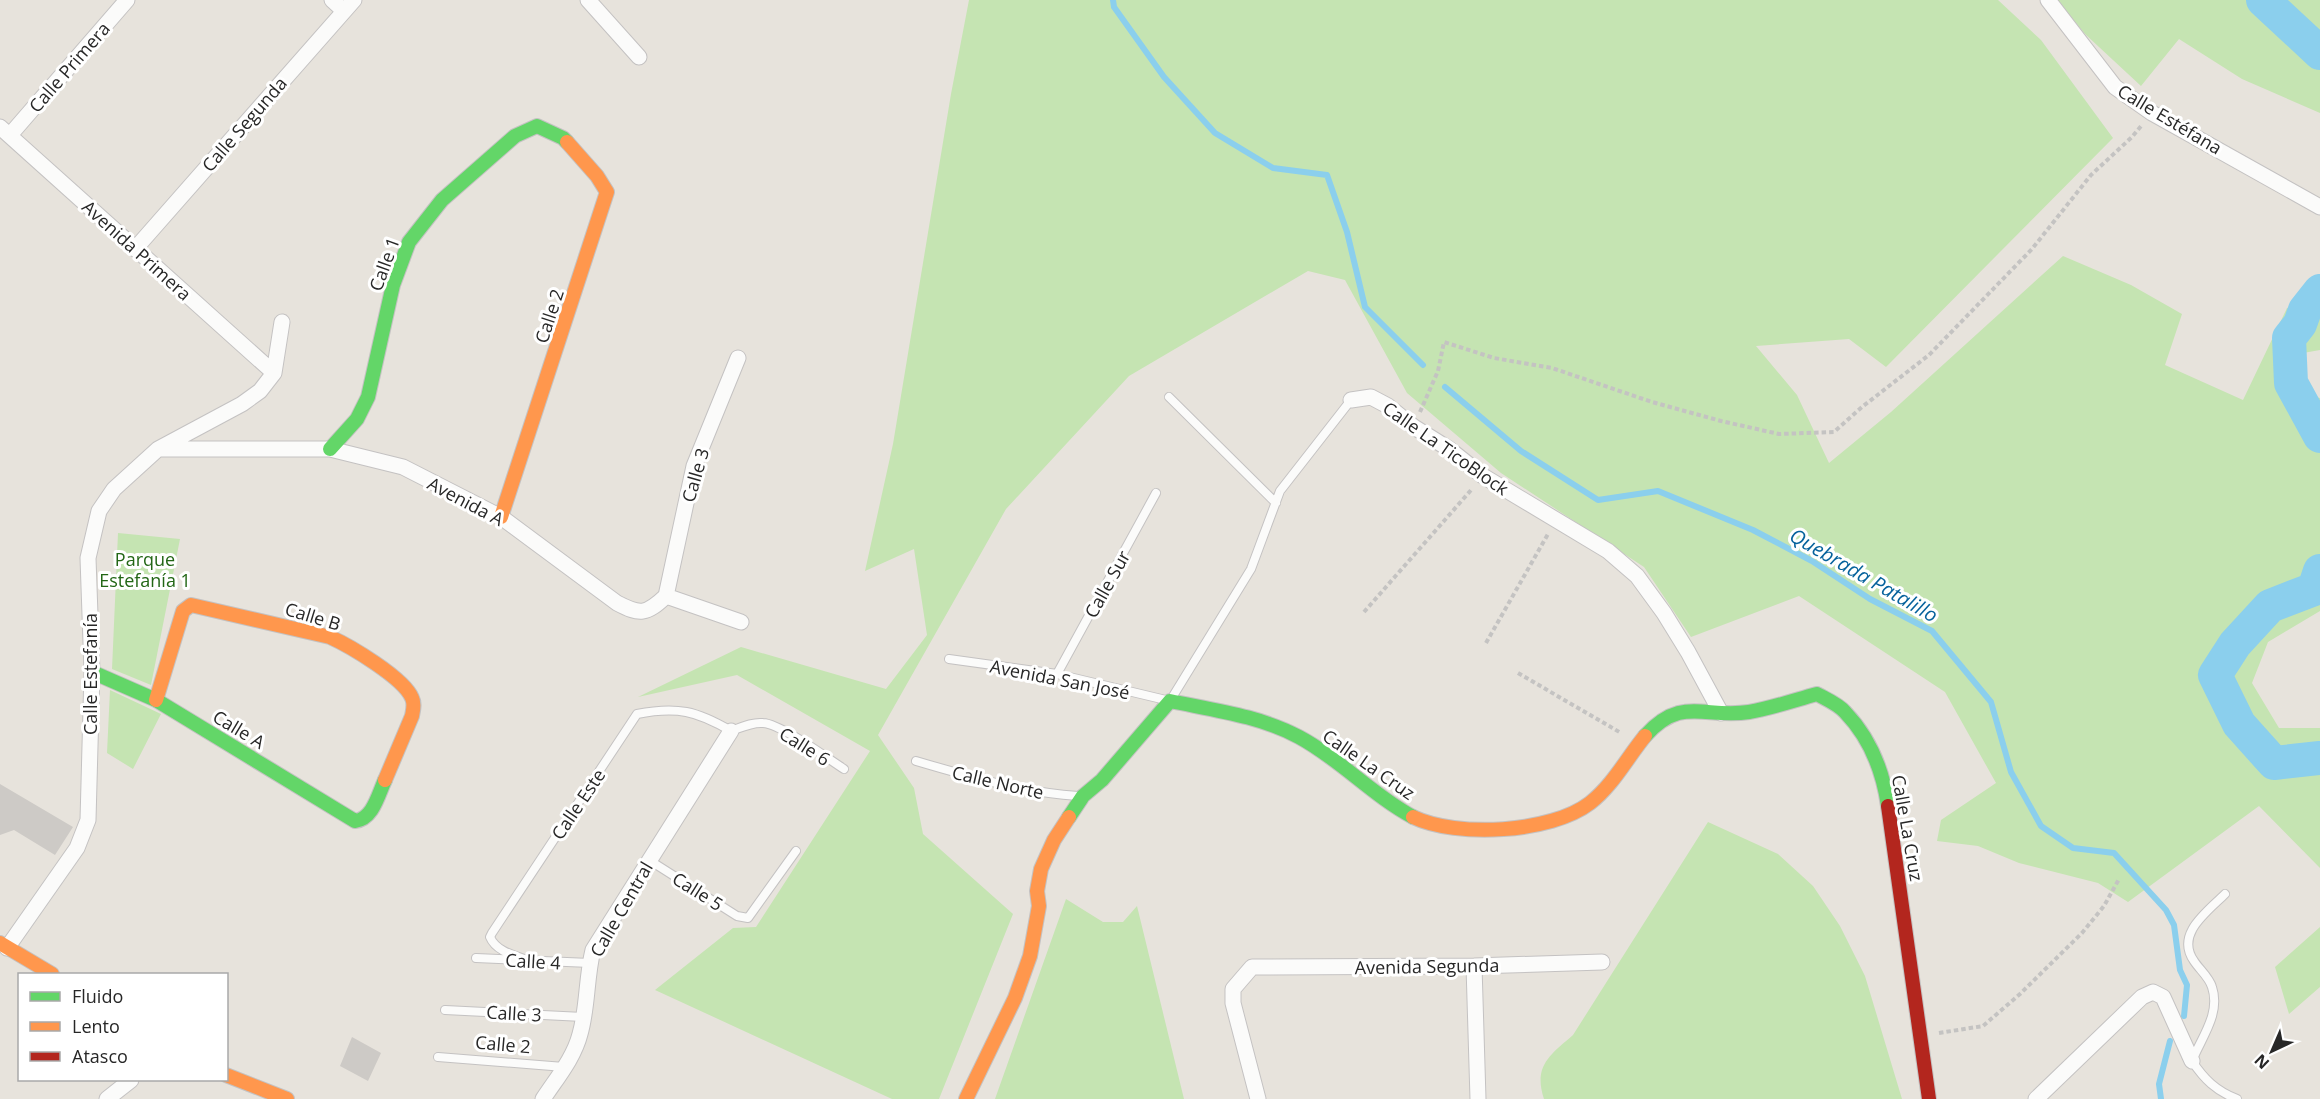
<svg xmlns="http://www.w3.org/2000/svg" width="2320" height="1099" viewBox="0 0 2320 1099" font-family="'Open Sans',sans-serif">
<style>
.green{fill:#c5e4b2}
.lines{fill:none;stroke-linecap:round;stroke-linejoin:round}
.stream{stroke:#8bcfed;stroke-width:6}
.river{stroke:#8bcfed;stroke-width:34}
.building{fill:#cdcac6}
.lane-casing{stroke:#c4c2c2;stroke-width:10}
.street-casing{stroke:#c4c2c2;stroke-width:17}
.fast-casing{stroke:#c4c2c2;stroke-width:16}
.slow-casing{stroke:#c4c2c2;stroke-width:16}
.jam-casing{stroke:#c4c2c2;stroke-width:16}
.path{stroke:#c4c3c2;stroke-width:4;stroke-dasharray:4.5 3;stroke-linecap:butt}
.lane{stroke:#fbfbfa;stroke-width:8}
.street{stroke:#fbfbfa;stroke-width:15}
.fast{stroke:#63d668;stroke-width:14}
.slow{stroke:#ff974d;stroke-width:14}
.jam{stroke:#b3261e;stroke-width:14}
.labels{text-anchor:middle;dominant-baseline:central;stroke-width:6;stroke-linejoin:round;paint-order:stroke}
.street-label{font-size:18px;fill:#272727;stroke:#fff}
.park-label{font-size:18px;fill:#226615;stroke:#fff}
.water-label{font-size:20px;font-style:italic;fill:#06629c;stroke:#fff}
</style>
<rect width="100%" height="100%" fill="#e7e3dc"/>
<path class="green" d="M969 0H1998L2041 40 2113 138 1886 367 1849 339 1756 346 1797 395 1829 463 1891 412 2063 256 2131 285 2182 314 2165 365 2243 400 2287 308 2320 300V350L2303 353 2309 396 2320 398V611L2268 642 2252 683 2279 728H2320V868L2259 806 2128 902 2098 883 2019 863 1978 846 1937 841 1941 820 1996 783 1945 692 1799 596 1691 637 1644 567 1501 473 1407 393 1345 280 1308 271 1129 376 1006 509 878 735 914 788 923 834 1013 914 939 1099H892L655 990 733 928 756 927 870 751 737 675 638 697 741 647 886 689 927 635 914 549 865 571 893 444 951 94Z
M2057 0H2320V113L2242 79 2179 39 2141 86 2085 34Z
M118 533 180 539 151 685 112 669Z
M110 690 161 714 133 769 107 753Z
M1708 822 1778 854 1813 886 1840 926 1865 976 1902 1099H1544C1533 1066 1550 1055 1573 1035Z
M1066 899 1103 922H1123L1137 906 1184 1099H995Z
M2320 927V987L2289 1014 2275 967Z"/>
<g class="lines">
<path class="stream" d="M1113 0 1114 7 1164 77 1215 133 1273 168 1327 175 1347 232 1365 307 1423 365
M1445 387 1521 451 1598 500 1658 491 1753 530 1812 561 1870 599 1932 631 1991 702 2011 772 2041 826 2073 848 2114 853 2166 910 2174 925 2180 970 2187 985 2184 1016
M2161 1099 2159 1084 2170 1041"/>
<path class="river" d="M2263 0 2320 53
M2320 291 2305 310 2300 324 2289 338 2291 383 2320 436
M2320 571 2314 589 2270 606 2235 644 2215 675 2239 724 2274 763 2320 758"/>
</g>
<path class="building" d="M0 784 73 827 55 855 14 830 0 835Z
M352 1037 381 1053 368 1081 340 1066Z"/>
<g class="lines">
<g class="lane-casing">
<path id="lane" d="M1169 397 1276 503
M949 659 1057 674 1170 701 1251 569 1280 491 1351 400
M1057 674 1156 493
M916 761C970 777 1022 792 1078 796
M649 860 737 916 748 918 796 851
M2225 894C2207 912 2175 934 2194 961 2199 969 2209 977 2212 987 2221 1014 2201 1038 2192 1061 2204 1079 2216 1091 2237 1099
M476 958 590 963
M530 961C517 956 496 952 490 937L492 933 637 714C677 706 697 711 731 731 742 727 752 722 763 723 781 724 827 758 844 769
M445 1010 583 1017
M438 1057 564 1067"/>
</g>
<g class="street-casing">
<path id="street" d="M332 0 344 11
M588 0 639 57
M2048 0 2115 87 2152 113 2320 207
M0 127 274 373
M10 135 127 0
M135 249 354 0
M1351 400 1371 397 1388 406 1414 427 1449 449 1483 476 1608 551 1637 576 1664 613 1688 652 1721 713
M161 449H330L403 467 501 517 617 603C640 615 646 615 666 596L741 622
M666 596 694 466 738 358
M7 948 77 848 88 820 92 672 88 558 99 511 114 489 158 449 242 404 260 391 274 373 282 322
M1474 966 1478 1099
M107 1099 131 1080
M543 1099C556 1079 574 1058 580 1034 588 1006 586 978 593 950L731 731
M1258 1099 1233 1003V989L1252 967 1474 966 1602 962
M2036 1099 2142 997 2153 992 2163 997 2192 1061"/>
</g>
<g class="fast-casing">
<path id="fast" d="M330 449 357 419 368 397 393 285 409 242 442 200 515 136 537 126 563 138 567 142
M92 672 156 700 355 821C373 819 378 795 385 780
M1645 736C1682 695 1704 719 1749 712 1772 708 1795 700 1817 694 1826 699 1838 704 1845 712 1870 738 1883 771 1888 806
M1069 817 1083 796 1102 780 1170 701C1213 710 1260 716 1299 737 1340 759 1372 795 1413 817"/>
</g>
<g class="slow-casing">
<path id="slow" d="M501 517 607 192 597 176 567 142
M156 700 183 611 191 605 330 637C350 646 404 678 412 698 415 704 413 710 412 716L385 780
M1413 817C1457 838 1551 833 1590 803 1613 785 1627 758 1645 736
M0 943 52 974
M226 1075 287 1099
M966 1099 1015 998 1030 956 1039 906 1037 891 1041 869 1054 840 1069 817"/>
</g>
<g class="jam-casing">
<path id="jam" d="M1888 806 1929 1099"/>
</g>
<path class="path" d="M1420 412 1438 371 1444 342 1494 358 1552 368 1652 402 1721 421 1779 434 1834 432 1862 407 1929 355 2032 249 2091 175 2132 137 2142 125
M1364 612 1472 489
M1486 643 1548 534
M1518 673 1621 733
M1939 1033 1983 1026 2020 994 2082 933 2104 906 2119 879"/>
<use href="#lane" class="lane"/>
<use href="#street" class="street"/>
<use href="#fast" class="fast"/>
<use href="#slow" class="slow"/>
<use href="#jam" class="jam"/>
</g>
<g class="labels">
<g class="street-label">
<text transform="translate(69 67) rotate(-49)">Calle Primera</text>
<text transform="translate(2170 119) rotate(31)">Calle Estéfana</text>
<text transform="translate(244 124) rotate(-49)">Calle Segunda</text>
<text transform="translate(137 250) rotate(42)">Avenida Primera</text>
<text transform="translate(384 264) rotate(-70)">Calle 1</text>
<text transform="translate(549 316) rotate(-72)">Calle 2</text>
<text transform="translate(1446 448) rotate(35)">Calle La TicoBlock</text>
<text transform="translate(695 475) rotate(-74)">Calle 3</text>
<text transform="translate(466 501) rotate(28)">Avenida A</text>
<text transform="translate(1107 584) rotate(-61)">Calle Sur</text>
<text transform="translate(313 616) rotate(17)">Calle B</text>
<text transform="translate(90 674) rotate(-90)">Calle Estefanía</text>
<text transform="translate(1060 679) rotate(11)">Avenida San José</text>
<text transform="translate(239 729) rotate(31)">Calle A</text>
<text transform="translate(805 746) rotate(32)">Calle 6</text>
<text transform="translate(1369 764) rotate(35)">Calle La Cruz</text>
<text transform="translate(998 782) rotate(13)">Calle Norte</text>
<text transform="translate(578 804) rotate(-56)">Calle Este</text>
<text transform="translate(1908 828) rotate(80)">Calle La Cruz</text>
<text transform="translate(698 891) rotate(32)">Calle 5</text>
<text transform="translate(621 909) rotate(-60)">Calle Central</text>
<text transform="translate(533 961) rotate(3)">Calle 4</text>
<text transform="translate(1427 966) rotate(-1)">Avenida Segunda</text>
<text transform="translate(514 1013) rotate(3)">Calle 3</text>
<text transform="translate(503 1044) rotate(5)">Calle 2</text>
</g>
<g class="park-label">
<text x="145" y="559">Parque<tspan x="145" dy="21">Estefanía 1</tspan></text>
</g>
<g class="water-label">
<text transform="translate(1864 575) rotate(30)">Quebrada Patalillo</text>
</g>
</g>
<rect x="18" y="973" width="210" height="108" fill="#ffffff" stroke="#a9a9a9" stroke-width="1.5"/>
<rect x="30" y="992" width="30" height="9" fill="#63d668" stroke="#a9a9a9" stroke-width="1.5"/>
<text x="72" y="1003" font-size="18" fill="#272727">Fluido</text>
<rect x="30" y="1022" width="30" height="9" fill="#ff974d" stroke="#a9a9a9" stroke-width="1.5"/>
<text x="72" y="1033" font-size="18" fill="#272727">Lento</text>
<rect x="30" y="1052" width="30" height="9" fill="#b3261e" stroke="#a9a9a9" stroke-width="1.5"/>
<text x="72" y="1063" font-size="18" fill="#272727">Atasco</text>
<g transform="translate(2272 1051) rotate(224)" stroke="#ffffff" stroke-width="4.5" paint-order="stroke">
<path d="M0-4.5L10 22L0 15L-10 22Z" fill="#272727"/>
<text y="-9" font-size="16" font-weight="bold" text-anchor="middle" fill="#272727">N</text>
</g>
</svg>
